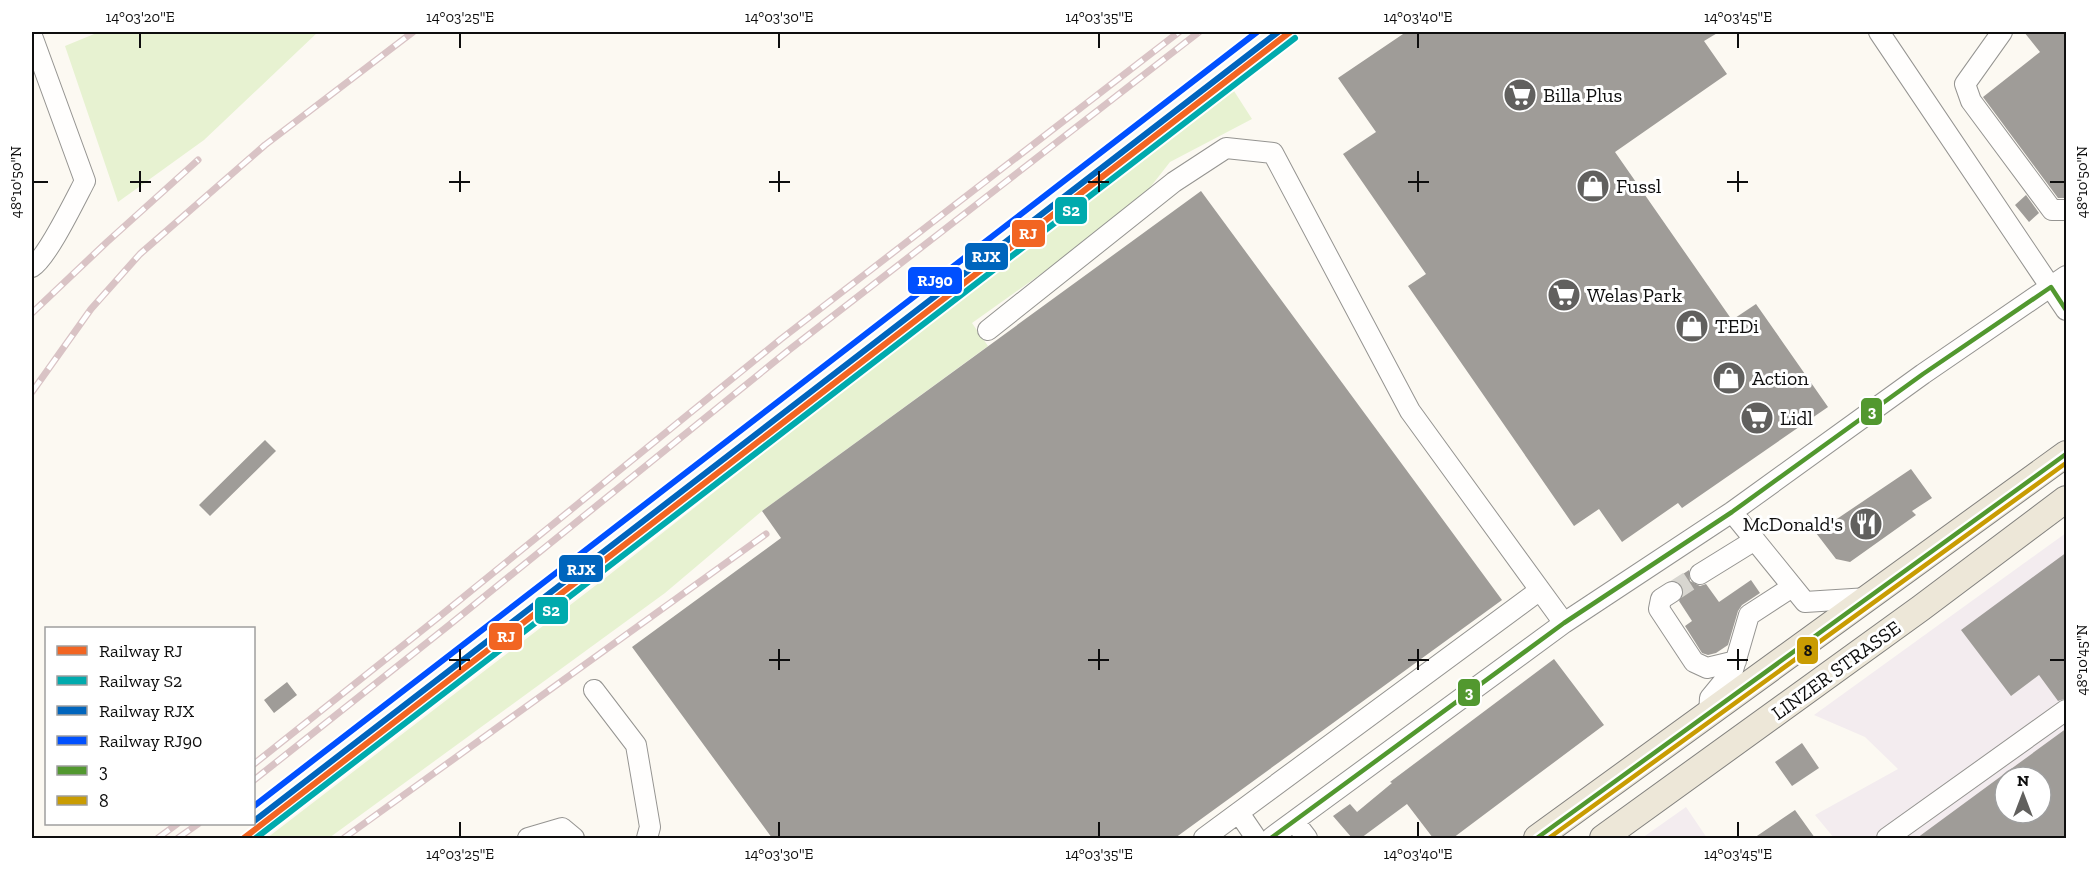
<svg xmlns="http://www.w3.org/2000/svg" width="2098" height="870" viewBox="0 0 2098 870" font-family="'Zilla Slab',serif">
<style>
.industrial{fill:#f3ecef;fill-rule:evenodd}
.green{fill:#e7f2d1}
.building{fill:#9f9c98;fill-rule:evenodd}
.lines{fill:none;stroke-linecap:round;stroke-linejoin:round}
.minor-tunnel{stroke:#d8d6d0;stroke-width:20;stroke-dasharray:20 10;stroke-linecap:butt}
.minor-casing{stroke:#959491;stroke-width:22}
.major-casing{stroke:#82817e;stroke-width:28}
.minor{stroke:#fffefd;stroke-width:20}
.major{stroke:#ede7d8;stroke-width:26}
.rail-casing{stroke:#d9c3c5;stroke-width:7}
.rail{stroke:#fff;stroke-width:4.5;stroke-dasharray:14;stroke-linecap:butt}
.bus-1-casing{stroke:#fff;stroke-width:9}
.bus-2-casing{stroke:#fff;stroke-width:9}
.bus-1{stroke:#52982f;stroke-width:4.5}
.bus-2{stroke:#c99c02;stroke-width:4.5}
.rail-1-casing{stroke:#fff;stroke-width:10}
.rail-2-casing{stroke:#fff;stroke-width:10}
.rail-3-casing{stroke:#fff;stroke-width:10}
.rail-4-casing{stroke:#fff;stroke-width:10}
.rail-1{stroke:#f26522;stroke-width:6}
.rail-2{stroke:#00aaad;stroke-width:6}
.rail-3{stroke:#0065bd;stroke-width:6}
.rail-4{stroke:#0050ff;stroke-width:6}
.ticks{fill:none;stroke:#0e0e0e;stroke-width:2}
.labels{text-anchor:middle;dominant-baseline:central;stroke-width:6;stroke-linejoin:round;paint-order:stroke}
.poi-label{font-size:20px;fill:#0e0e0e;stroke:#fff;text-anchor:start}
.street-label{font-size:20px;fill:#0e0e0e;stroke:#fff}
.line-badge{stroke:#fff;stroke-width:2}
.badge-label{font-size:16px;text-anchor:middle;font-weight:bold;fill:#fff}
.pale-badge-label{font-size:16px;text-anchor:middle;font-weight:bold;fill:#111}
.neatline{fill:none;stroke:#0e0e0e;stroke-width:2}
.ticks-label{font-size:15px;text-anchor:middle;fill:#0e0e0e}
</style>
<rect width="100%" height="100%" fill="#fcf9f2"/>
<path class="industrial" d="M2066 533V838H1834L1815 815 1898 769 1865 737 1814 715ZM2005 777H2041V813H2005Z
M1686 807 1707 838H1642Z"/>
<path class="green" d="M99 32H318L204 140 118 202 65 46Z
M1234 91 1252 119 1170 162 1134 208 972 323 988 346 762 511 665 593 329 838H267L604 579 845 389Z"/>
<path class="building" d="M1406 32H1719L1704 41 1727 74 1615 152 1732 320 1756 304 1828 407 1682 508 1678 503 1622 542 1599 509 1574 526 1408 286 1426 274 1343 154 1376 132 1338 78Z
M2024 32H2067V198H2058L1983 97 2040 52Z
M1201 191 1502 600 1175 838H772L632 647 781 538 762 511Z
M2026 195 2039 213 2029 222 2015 205Z
M265 440 276 451 210 516 199 505Z
M1911 469 1932 498 1912 511 1916 515 1850 562 1836 559 1816 533Z
M2067 552V698L2058 701 2039 675 2011 696 1961 630Z
M1689 570 1690 581 1700 586 1706 584 1719 602 1751 580 1760 593 1742 605 1738 611 1728 645 1716 653 1708 655 1702 653 1685 626 1692 621 1679 601 1684 592 1682 586 1674 580Z
M1554 659 1604 725 1453 838H1433L1407 804 1361 838H1352L1333 816 1350 804 1357 812 1392 783 1390 782Z
M287 682 297 695 274 713 264 700Z
M2067 728V838H1917L2000 777ZM2005 777H2041V813H2005Z
M1802 743 1819 768 1792 786 1775 762Z
M1795 810 1815 838H1754Z"/>
<g class="lines">
<path class="minor-tunnel" d="M1672 592 1700 574"/>
<g class="minor-casing">
<path id="minor" d="M1879 32 2066 310
M2002 32 1965 84 1971 101 2052 210H2066
M32 36 85 181C75 200 47 258 32 267
M988 330 1174 182 1226 148 1273 153 1410 411 1564 623
M1732 512 1805 602 1868 598
M1700 574 1755 540
M1672 592 1661 599 1659 609 1694 662 1707 668 1736 661
M594 690 636 745 650 827 647 838
M1709 715 1710 698 1733 670 1749 615 1792 587
M1239 813 1256 838
M1294 821 1307 838
M528 838 562 828 574 838
M1204 838 1540 590
M1271 838 1564 623 1732 512 1923 374 2066 276
M1887 838 2066 710"/>
</g>
<g class="major-casing">
<path id="major" d="M1537 838 2066 454
M1603 838 1921 608 2066 499"/>
</g>
<use href="#minor" class="minor"/>
<use href="#major" class="major"/>
<g class="rail-casing">
<path id="rail" d="M32 313 107 242 198 160
M32 392 91 309 140 254 265 145 413 32
M254 764 440 616 781 339 1179 32
M254 780 448 626 789 350 1199 32
M158 838 177 824
M178 838 198 824
M344 838 766 534"/>
</g>
<use href="#rail" class="rail"/>
<g class="bus-1-casing">
<path id="bus-1" d="M1271 838 1564 623 1732 512 1923 374 2051 287 2066 310
M1537 838 2066 454"/>
</g>
<g class="bus-2-casing">
<path id="bus-2" d="M1549 838 2066 463"/>
</g>
<use href="#bus-1" class="bus-1"/>
<use href="#bus-2" class="bus-2"/>
<g class="rail-1-casing">
<path id="rail-1" d="M244 838 1290 32"/>
</g>
<g class="rail-2-casing">
<path id="rail-2" d="M256 838 1295 38"/>
</g>
<g class="rail-3-casing">
<path id="rail-3" d="M254 821 1278 32"/>
</g>
<g class="rail-4-casing">
<path id="rail-4" d="M254 806 1257 32"/>
</g>
<use href="#rail-1" class="rail-1"/>
<use href="#rail-2" class="rail-2"/>
<use href="#rail-3" class="rail-3"/>
<use href="#rail-4" class="rail-4"/>
</g>
<path class="ticks" d="M140 33V48M460 33V48M779 33V48M1099 33V48M1418 33V48M1738 33V48M140 171V192M460 171V192M779 171V192M1099 171V192M1418 171V192M1738 171V192M33 182H48M130 182H151M449 182H470M769 182H790M1088 182H1109M1408 182H1429M1727 182H1748M2050 182H2065M460 649V670M779 649V670M1099 649V670M1418 649V670M1738 649V670M449 660H470M769 660H790M1088 660H1109M1408 660H1429M1727 660H1748M2050 660H2065M460 822V837M779 822V837M1099 822V837M1418 822V837M1738 822V837"/>
<defs>
<g id="supermarket-disc" transform="scale(1.725)"><circle r="9.5" fill="#61605e" stroke="#fff"/><path d="M-6-5.5h2.5l.6 2H6L4.5 2H-2.5L-4.4-4H-6ZM-1.5 3.2a1.3 1.3 0 1 0 .1 0ZM3 3.2a1.3 1.3 0 1 0 .1 0Z" fill="#fff"/></g>
<g id="shop-disc" transform="scale(1.725)"><circle r="9.5" fill="#61605e" stroke="#fff"/><path d="M-5-2.5h2.3a2.7 3.5 0 0 1 5.4 0H5L5.5 6h-11ZM-1.5-2.5h3a1.5 2.3 0 0 0-3 0Z" fill="#fff"/></g>
<g id="restaurant-disc" transform="scale(1.725)"><circle r="9.5" fill="#61605e" stroke="#fff"/><path d="M-5-6h1v4h1v-4h1v4h1v-4h1v5L-1.5 .5V6h-2V.5L-5-1ZM5-6V6H3V1.5H1.5Q1.5-4 5-6Z" fill="#fff"/></g>
</defs>
<g fill-rule="evenodd">
<use href="#supermarket-disc" x="1520" y="95"/>
<use href="#shop-disc" x="1593" y="186"/>
<use href="#supermarket-disc" x="1564" y="295"/>
<use href="#shop-disc" x="1692" y="326"/>
<use href="#shop-disc" x="1729" y="378"/>
<use href="#supermarket-disc" x="1757" y="418"/>
<use href="#restaurant-disc" x="1866" y="524"/>
</g>
<g class="labels">
<g class="poi-label">
<text x="1543" y="95">Billa Plus</text>
<text x="1616" y="186">Fussl</text>
<text x="1587" y="295">Welas Park</text>
<text x="1715" y="326">TEDi</text>
<text x="1752" y="378">Action</text>
<text x="1780" y="418">Lidl</text>
<text x="1843" y="524" text-anchor="end">McDonald's</text>
</g>
<g class="street-label">
<text transform="translate(1836 670) rotate(-36)">LINZER STRASSE</text>
</g>
</g>
<g class="line-badge">
<rect x="1054" y="196" width="34" height="29" rx="6" fill="#00aaad"/>
<rect x="1011" y="219" width="35" height="29" rx="6" fill="#f26522"/>
<rect x="964" y="242" width="45" height="29" rx="6" fill="#0065bd"/>
<rect x="907" y="266" width="56" height="29" rx="6" fill="#0050ff"/>
<rect x="1860" y="397" width="23" height="29" rx="6" fill="#52982f"/>
<rect x="558" y="554" width="46" height="29" rx="6" fill="#0065bd"/>
<rect x="534" y="596" width="35" height="29" rx="6" fill="#00aaad"/>
<rect x="488" y="622" width="35" height="29" rx="6" fill="#f26522"/>
<rect x="1796" y="636" width="23" height="29" rx="6" fill="#c99c02"/>
<rect x="1457" y="678" width="24" height="29" rx="6" fill="#52982f"/>
</g>
<g class="badge-label">
<text x="1071" y="216">S2</text>
<text x="1028" y="239">RJ</text>
<text x="986" y="262">RJX</text>
<text x="935" y="286">RJ90</text>
<text x="1872" y="417">3</text>
<text x="581" y="575">RJX</text>
<text x="551" y="616">S2</text>
<text x="506" y="642">RJ</text>
<text x="1469" y="698">3</text>
</g>
<g class="pale-badge-label">
<text x="1808" y="656">8</text>
</g>
<rect width="2098" height="870" fill="none" stroke="#ffffff" stroke-width="66"/>
<rect x="45" y="627" width="210" height="198" fill="#ffffff" stroke="#9f9f9f" stroke-width="1.5"/>
<rect x="57" y="646" width="30" height="9" fill="#f26522" stroke="#9f9f9f" stroke-width="1.5"/>
<text x="99" y="657" font-size="18" fill="#0e0e0e">Railway RJ</text>
<rect x="57" y="676" width="30" height="9" fill="#00aaad" stroke="#9f9f9f" stroke-width="1.5"/>
<text x="99" y="687" font-size="18" fill="#0e0e0e">Railway S2</text>
<rect x="57" y="706" width="30" height="9" fill="#0065bd" stroke="#9f9f9f" stroke-width="1.5"/>
<text x="99" y="717" font-size="18" fill="#0e0e0e">Railway RJX</text>
<rect x="57" y="736" width="30" height="9" fill="#0050ff" stroke="#9f9f9f" stroke-width="1.5"/>
<text x="99" y="747" font-size="18" fill="#0e0e0e">Railway RJ90</text>
<rect x="57" y="766" width="30" height="9" fill="#52982f" stroke="#9f9f9f" stroke-width="1.5"/>
<text x="99" y="777" font-size="18" fill="#0e0e0e">3</text>
<rect x="57" y="796" width="30" height="9" fill="#c99c02" stroke="#9f9f9f" stroke-width="1.5"/>
<text x="99" y="807" font-size="18" fill="#0e0e0e">8</text>
<g transform="translate(2023 795)"><circle r="28" fill="#ffffff" stroke="#9f9f9f" stroke-width="1.5"/>
<path d="M0-4.5L10 22L0 15L-10 22Z" fill="#61605e"/>
<text y="-9" font-size="16" font-weight="bold" text-anchor="middle" fill="#0e0e0e">N</text>
</g>
<rect x="33" y="33" width="2032" height="804" class="neatline"/>
<g class="ticks-label">
<text x="140" y="22">14°03'20"E</text>
<text x="460" y="22">14°03'25"E</text>
<text x="779" y="22">14°03'30"E</text>
<text x="1099" y="22">14°03'35"E</text>
<text x="1418" y="22">14°03'40"E</text>
<text x="1738" y="22">14°03'45"E</text>
<text transform="translate(16 182) rotate(-90)" y="5">48°10'50"N</text>
<text transform="translate(2082 182) rotate(-90)" y="5">48°10'50"N</text>
<text transform="translate(2082 660) rotate(-90)" y="5">48°10'45"N</text>
<text x="460" y="859">14°03'25"E</text>
<text x="779" y="859">14°03'30"E</text>
<text x="1099" y="859">14°03'35"E</text>
<text x="1418" y="859">14°03'40"E</text>
<text x="1738" y="859">14°03'45"E</text>
</g>
</svg>
